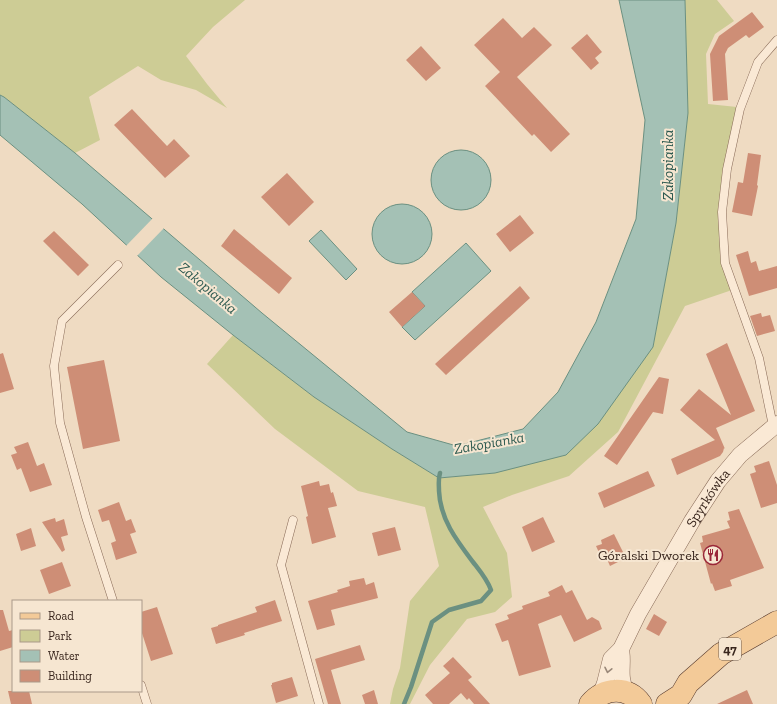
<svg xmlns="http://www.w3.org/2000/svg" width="777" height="704" viewBox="0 0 777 704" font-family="'Zilla Slab',serif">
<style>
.green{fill:#cdcc95}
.water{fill:#a4c1b5;stroke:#6b9081}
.pier{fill:#efdbc2}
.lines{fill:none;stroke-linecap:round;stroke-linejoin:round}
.stream{stroke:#6b9081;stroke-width:4.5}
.building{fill:#ce8e76}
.service-casing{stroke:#896b58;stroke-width:9}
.minor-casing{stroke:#896b58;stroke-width:17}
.primary-casing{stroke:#573a2d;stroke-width:23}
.service{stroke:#fae9d5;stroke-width:8}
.minor{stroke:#fae9d5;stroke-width:16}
.primary{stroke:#f3ca98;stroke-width:22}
.oneway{stroke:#9a8879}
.labels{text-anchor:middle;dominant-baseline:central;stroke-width:4;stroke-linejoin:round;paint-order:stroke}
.shield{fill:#f6e6d1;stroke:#726053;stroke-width:1}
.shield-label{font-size:13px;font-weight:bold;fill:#39261d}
.street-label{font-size:14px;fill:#39261d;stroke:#f6e6d1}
.poi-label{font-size:14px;fill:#39261d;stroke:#f6e6d1;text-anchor:end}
.water-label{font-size:15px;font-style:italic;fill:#2c594f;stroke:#f6e6d1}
</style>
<rect width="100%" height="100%" fill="#efdbc2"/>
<path class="green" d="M0 0H245L213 27 186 56 207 84 227 108 196 90 161 80 138 66 89 97 100 140 75 153 4 97 0 95Z
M685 0H717L734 21 715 34 706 54 708 104 737 107 721 189 732 290 685 306 618 432 569 476 512 495 483 507 507 553 512 597 495 612 467 619 430 665 410 704H390L393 689 400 668 410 601 439 566 425 507 358 491 275 429 207 364 233 335 314 397 392 449 439 478 495 473 653 347 676 223 688 113Z"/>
<path class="water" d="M619 0H685L688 113 676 223 653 347 598 424 566 455 495 473 439 478 392 449 314 397 233 335 161 277 82 204 0 135V95L4 97 75 153 262 313 407 432 457 446 523 429 558 392 596 322 636 219 645 120Z
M431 180a30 30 0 1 1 60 0a30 30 0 1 1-60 0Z
M372 234a30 30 0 1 1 60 0a30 30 0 1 1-60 0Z
M321 230 357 269 346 280 309 241Z
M466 243 491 271 415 340 402 327 425 306 412 292Z"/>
<path class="pier" d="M154 217 165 227 136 257 125 247Z"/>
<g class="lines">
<path class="stream" d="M404 704 411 687 432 622 449 610 481 601 491 590C487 579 480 571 473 562 457 541 440 519 439 491 439 485 438 479 440 473"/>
</g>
<path class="building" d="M752 12 764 27 749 38 746 35 728 48 725 54 728 100 713 101 710 54 719 36Z
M503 18 522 38 534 27 552 45 517 77 570 134 551 152 534 134 532 136 485 86 500 72 474 45Z
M587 34 602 52 595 58 599 63 591 70 571 48Z
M421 46 441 68 426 81 406 60Z
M132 109 167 146 174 139 190 156 165 178 114 125Z
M748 153 761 155 757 185 758 186 752 216 732 212 738 182 743 183Z
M287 173 314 202 289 226 261 197Z
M520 215 534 233 510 252 496 234Z
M234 229 292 278 279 294 221 246Z
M54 231 89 265 78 276 43 241Z
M748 251 751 263 756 261 759 271 777 266V288L749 296 736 255Z
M520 286 530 298 446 375 435 364Z
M412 292 425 306 402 327 389 312Z
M761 313 762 317 770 315 775 331 757 336 750 316Z
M727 343 755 411 716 428 725 449 724 448 723 452 720 456 677 475 671 459 715 440 680 410 699 389 731 415 706 354Z
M3 353 14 389 0 393V354Z
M104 360 120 441 83 449 67 367Z
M659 377 669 379 663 414 653 412 617 465 604 456Z
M28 442 37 466 44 463 52 485 30 492 21 468 17 470 11 455 17 453 14 447Z
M769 461 777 485V503L761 508 750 474 756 472 754 466Z
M648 471 655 486 604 508 598 493Z
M319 481 320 486 329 484 331 493 333 492 337 506 328 508 336 537 312 544 306 517 308 516 301 486Z
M119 502 126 521 131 519 136 532 130 534 137 553 116 560 111 543 116 541 109 520 102 522 98 510Z
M739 509 764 568 730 580 732 586 715 591 712 583 711 584 700 543 703 542 702 536 730 528 727 521 730 520 728 512Z
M543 517 555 542 532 552 522 527Z
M55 518 56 522 64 519 68 535 61 537 65 550 62 552 42 522Z
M395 527 401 550 378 556 372 533Z
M31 528 36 546 21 551 16 534Z
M614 534 626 558 610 566 606 557 602 559 596 546 602 544 601 540Z
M62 562 71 586 49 594 40 570Z
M364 578 366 585 374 582 378 598 331 610 335 625 317 630 308 601 338 592 337 590 350 586 349 581Z
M562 585 566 593 572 590 587 620 592 617 599 621 602 629 574 642 561 615 538 624 551 667 519 676 508 640 502 642 495 624 509 619 507 615 523 609 522 606 550 596 548 592Z
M275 600 282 621 244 633 245 635 216 644 211 628 218 626V625L257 612 255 607Z
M157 607 173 654 151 661 141 630V612Z
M0 610H3L9 631 13 630V647L0 651Z
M654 614 667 622 659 636 646 629Z
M360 645 365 660 331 670 341 704H328L315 659Z
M453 657 472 677 468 680 490 704H474L469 698 467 700 461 693 449 704H433L425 695 450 673 443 666Z
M292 677 298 696 276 703 271 685H272V683Z
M374 690 378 704H365L362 695Z
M747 690 753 704H717Z
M8 691H29L32 704H11Z"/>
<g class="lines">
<g class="service-casing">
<path id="service" d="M773 426 759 358 725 263 722 212 727 169 740 109 758 62 777 40
M293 520 281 565 319 704
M113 601 86 517 60 423 54 366 62 321 118 265
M141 685 147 704"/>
</g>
<g class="minor-casing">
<g id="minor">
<path d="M621 649C624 665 618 675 626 692"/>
<path id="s1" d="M601 694 605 683 611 659 621 649 638 614 692 521 718 481 740 455 777 424"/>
</g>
</g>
<g class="primary-casing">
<path id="primary" d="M590 704C604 687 628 686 641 704
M667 704 681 695 688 683 721 654 777 622"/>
</g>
<use href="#service" class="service"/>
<use href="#minor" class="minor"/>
<use href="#primary" class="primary"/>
</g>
<defs><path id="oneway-chevron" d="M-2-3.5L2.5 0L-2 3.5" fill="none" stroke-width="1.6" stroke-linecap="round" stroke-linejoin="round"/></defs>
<use class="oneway" href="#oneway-chevron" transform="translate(608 670) rotate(102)"/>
<defs>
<g id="restaurant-ring" transform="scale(1)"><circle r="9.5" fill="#f6e6d1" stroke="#9a2738" stroke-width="1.5"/><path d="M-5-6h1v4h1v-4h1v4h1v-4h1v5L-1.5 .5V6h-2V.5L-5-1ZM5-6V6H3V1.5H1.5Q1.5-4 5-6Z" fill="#9a2738"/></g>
</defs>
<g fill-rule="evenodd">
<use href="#restaurant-ring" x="713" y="555"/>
</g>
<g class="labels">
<rect class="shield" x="719" y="638" width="22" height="22" rx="3"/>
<g class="shield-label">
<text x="730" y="649">47</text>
</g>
<g class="street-label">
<text stroke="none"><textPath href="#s1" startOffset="225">Spyrkówka</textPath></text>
</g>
<g class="poi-label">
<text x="699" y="555">Góralski Dworek</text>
</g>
<g class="water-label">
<text transform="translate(668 165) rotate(-90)">Zakopianka</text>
<text transform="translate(208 288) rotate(40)">Zakopianka</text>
<text transform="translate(489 443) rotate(-10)">Zakopianka</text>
</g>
</g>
<rect x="12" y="600" width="130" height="92" fill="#f6e6d1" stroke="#aa9989"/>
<rect x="20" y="613" width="20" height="6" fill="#f3ca98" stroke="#aa9989"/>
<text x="48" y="620" font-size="12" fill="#39261d">Road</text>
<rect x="20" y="630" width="20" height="12" fill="#cdcc95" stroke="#aa9989"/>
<text x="48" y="640" font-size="12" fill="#39261d">Park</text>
<rect x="20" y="650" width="20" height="12" fill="#a4c1b5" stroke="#aa9989"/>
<text x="48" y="660" font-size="12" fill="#39261d">Water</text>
<rect x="20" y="670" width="20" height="12" fill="#ce8e76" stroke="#aa9989"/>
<text x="48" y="680" font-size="12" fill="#39261d">Building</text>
</svg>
